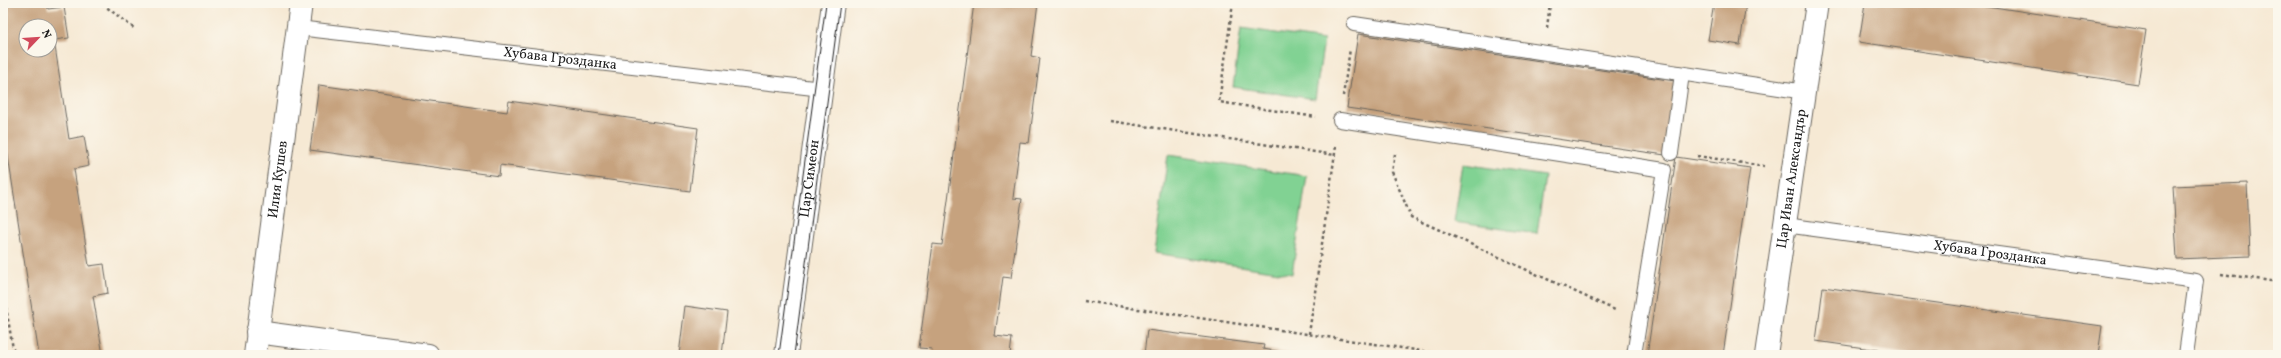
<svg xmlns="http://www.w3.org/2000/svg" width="2281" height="358" viewBox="0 0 2281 358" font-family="Vollkorn,serif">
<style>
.green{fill:#81d293;stroke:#4e7758}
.building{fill:#c6a27e;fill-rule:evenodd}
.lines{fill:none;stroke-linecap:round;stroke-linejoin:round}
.service-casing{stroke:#68645c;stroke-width:16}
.minor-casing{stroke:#68645c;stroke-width:24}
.tertiary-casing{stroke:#68645c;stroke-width:24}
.path{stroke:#68645c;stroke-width:2.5;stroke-dasharray:3 3;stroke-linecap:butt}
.service{stroke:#fff;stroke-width:14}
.minor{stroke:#fff;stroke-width:22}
.tertiary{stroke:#fff;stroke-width:22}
.tram{stroke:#1c1c1c;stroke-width:1}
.labels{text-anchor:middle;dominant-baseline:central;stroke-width:3;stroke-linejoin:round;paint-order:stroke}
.street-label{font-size:14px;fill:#1c1c1c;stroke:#fbf7ec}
</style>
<rect width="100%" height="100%" fill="#fbf7ec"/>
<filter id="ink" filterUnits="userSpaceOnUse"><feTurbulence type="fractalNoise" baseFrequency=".025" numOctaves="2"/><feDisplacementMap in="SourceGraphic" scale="8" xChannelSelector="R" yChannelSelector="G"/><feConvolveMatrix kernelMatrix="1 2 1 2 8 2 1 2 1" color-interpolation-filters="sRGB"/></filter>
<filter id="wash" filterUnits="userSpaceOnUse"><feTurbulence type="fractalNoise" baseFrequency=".012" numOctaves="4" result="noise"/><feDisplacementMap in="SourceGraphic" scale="16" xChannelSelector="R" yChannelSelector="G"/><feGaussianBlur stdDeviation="0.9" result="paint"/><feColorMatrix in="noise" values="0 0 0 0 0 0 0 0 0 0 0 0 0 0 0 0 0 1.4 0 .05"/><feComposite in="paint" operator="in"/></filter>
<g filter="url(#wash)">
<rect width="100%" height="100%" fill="#f6e9d4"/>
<path class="green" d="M1241 28 1324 40 1315 99 1233 87Z
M1168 155 1307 176 1292 274 1154 253Z
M1463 164 1545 176 1537 234 1454 222Z"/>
<g id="blocks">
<path class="building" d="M3 3H47L48 9 64 7 69 38 54 40 69 139 84 136 89 166 74 169 89 266 104 264 108 293 93 296 103 355H39L3 124ZM26 26H50V50H26Z
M974 3H1038L1031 56 1040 58 1029 143 1020 142 1013 198 1022 199 1011 278 1003 277 995 336 1012 338 1010 355H931L932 349 919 348 933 244 942 245Z
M1714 3H1746L1740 45 1708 40Z
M1865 3H1967L2146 30 2138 84 1859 42Z
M1358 34 1675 81 1665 155 1347 108Z
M319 85 507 112 509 101 698 128 690 191 500 165 499 176 310 150Z
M1676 157 1750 168 1723 355H1647Z
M2247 183 2250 256 2177 259 2173 186Z
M1823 287 2102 326 2098 355H1913L1816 341Z
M685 306 727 312 722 355H679Z
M1147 330 1264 345 1263 349 1300 355H1144Z"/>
</g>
</g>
<g filter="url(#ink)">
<use href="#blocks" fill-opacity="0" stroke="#68645c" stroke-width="1"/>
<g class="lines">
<g class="service-casing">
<g id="service">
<path d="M1354 24 1805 92"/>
<path id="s1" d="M298 28 822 89"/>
<path d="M1340 120 1664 170 1634 355"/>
<path d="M1671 153 1682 74"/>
<path id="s2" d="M1785 225 2196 281 2186 355"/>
</g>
</g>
<g class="minor-casing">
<g id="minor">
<path d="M257 332 428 355"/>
<path id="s3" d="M255 355 301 3"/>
<path id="s4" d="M1766 355 1817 3"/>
</g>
</g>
<g class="tertiary-casing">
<g id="tertiary">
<path id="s5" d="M786 355 833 3"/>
</g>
</g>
<path class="path" d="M104 3 105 6 135 29
M1233 3 1219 102 1316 117
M1547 28 1550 3
M1343 96 1350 49
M1110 121 1335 155
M1395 154 1392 172 1411 217 1615 310
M1697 156 1764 166
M2221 274 2278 282
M3 289 14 355
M1084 301 1449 355
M1309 334 1336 146"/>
<use href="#service" class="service"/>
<use href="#minor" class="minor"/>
<use href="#tertiary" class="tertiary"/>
<path class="tram" d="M779 355 826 3
M794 355 840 3"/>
</g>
</g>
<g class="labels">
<g class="street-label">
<text stroke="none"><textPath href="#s1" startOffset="264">Хубава Грозданка</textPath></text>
<text stroke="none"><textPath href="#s3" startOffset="177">Илия Кушев</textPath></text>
<text stroke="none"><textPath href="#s5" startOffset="178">Цар Симеон</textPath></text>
<text stroke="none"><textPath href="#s4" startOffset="178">Цар Иван Александър</textPath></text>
<text stroke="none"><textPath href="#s2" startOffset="207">Хубава Грозданка</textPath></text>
</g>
</g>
<rect width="2281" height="358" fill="none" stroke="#fbf7ec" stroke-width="16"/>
<g transform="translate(38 38) rotate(65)"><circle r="19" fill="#fbf7ec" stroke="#a29f99"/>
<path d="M0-3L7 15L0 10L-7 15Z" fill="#d1495b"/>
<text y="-6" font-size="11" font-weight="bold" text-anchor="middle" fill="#1c1c1c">N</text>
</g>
</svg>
